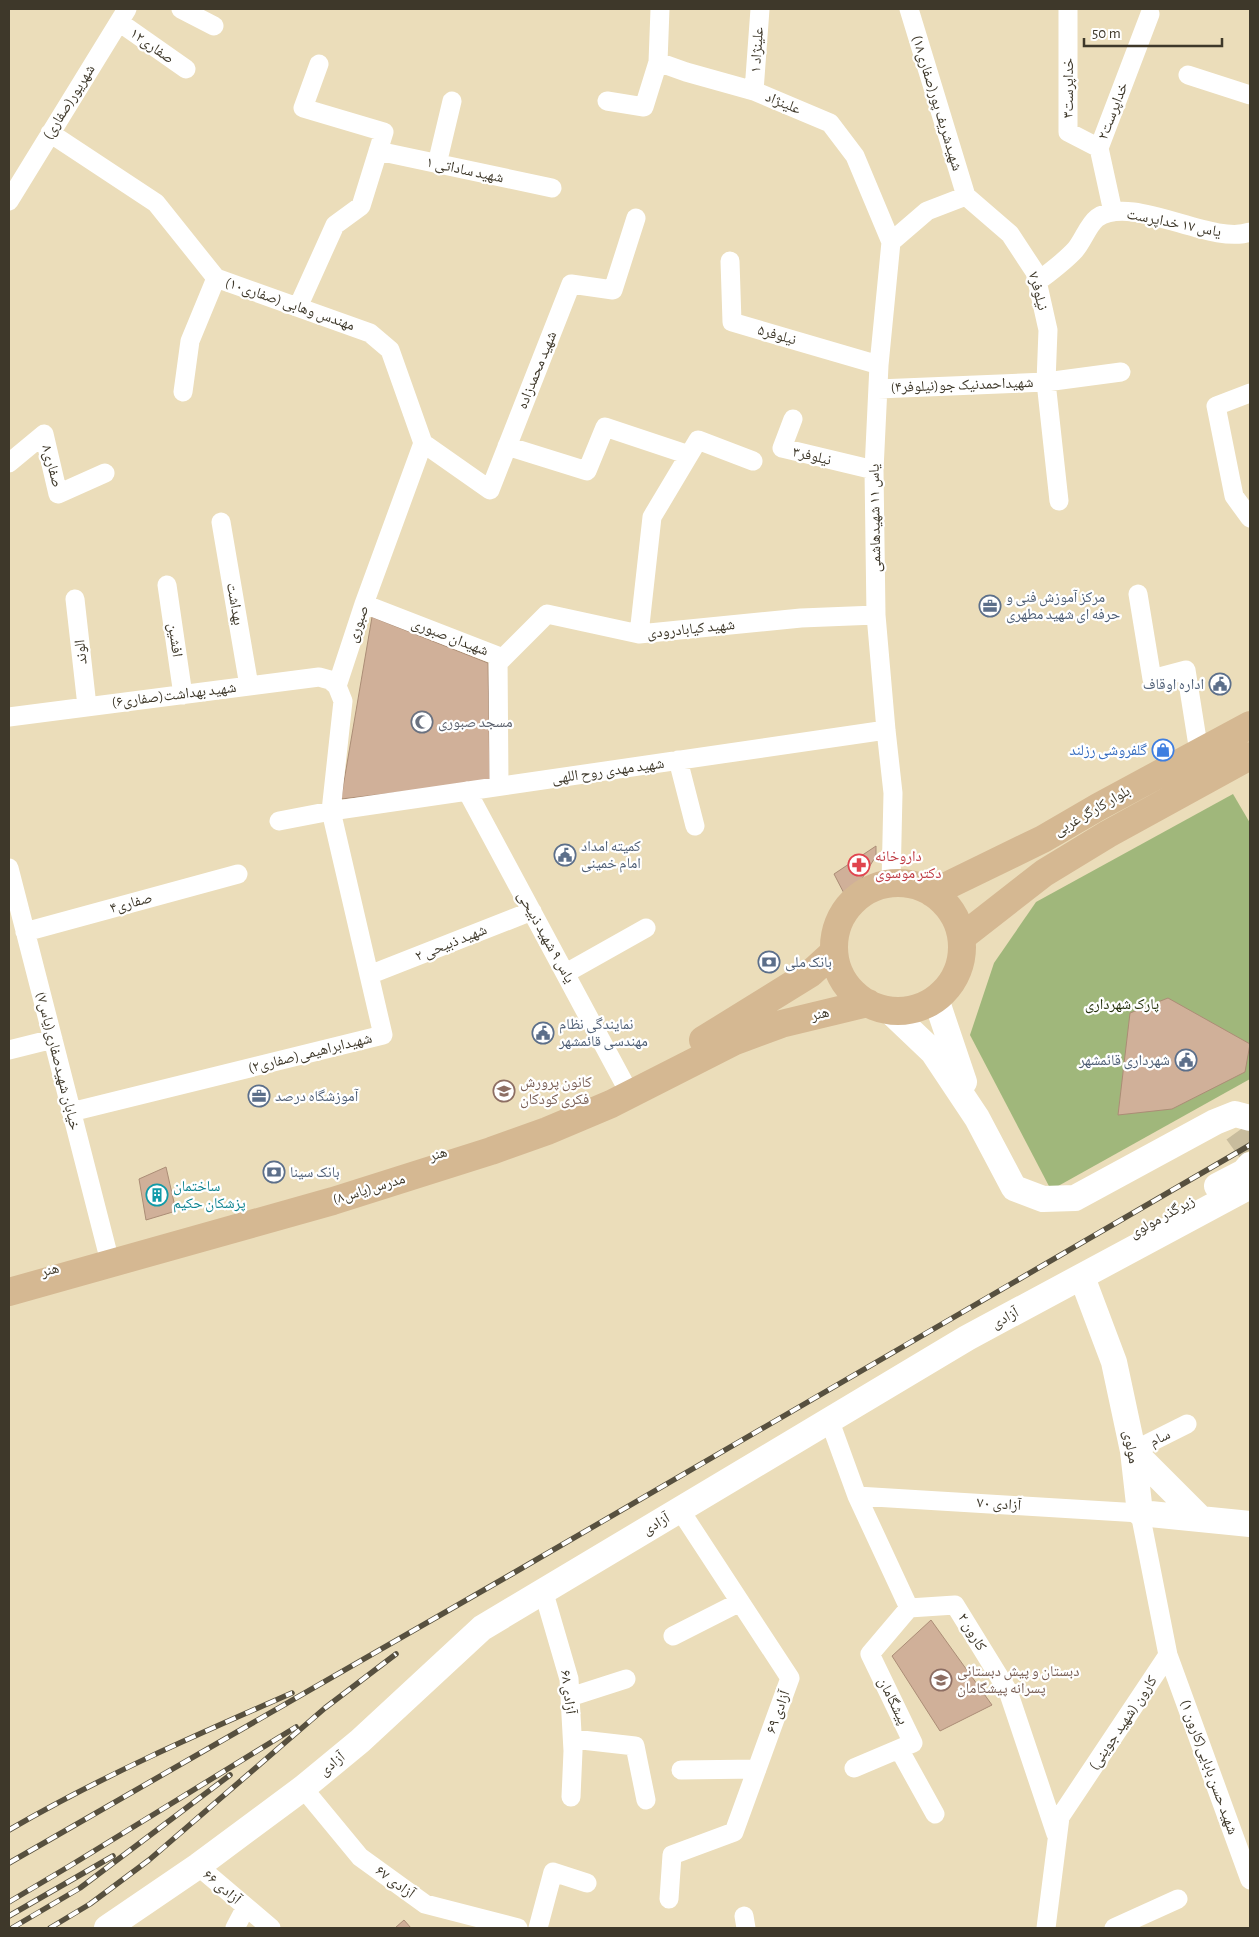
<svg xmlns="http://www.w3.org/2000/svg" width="1259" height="1937" viewBox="0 0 1259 1937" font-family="'Alegreya Sans','Noto Naskh Arabic',sans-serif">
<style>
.green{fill:#a0b77b}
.building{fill:#d0b099;stroke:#ab8d76}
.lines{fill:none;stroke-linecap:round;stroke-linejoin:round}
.secondary-tunnel{stroke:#c8bc9d;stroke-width:26;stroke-dasharray:26 13;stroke-linecap:butt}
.street{stroke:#fff;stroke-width:19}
.secondary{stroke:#fff;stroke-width:26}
.primary{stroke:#d5b892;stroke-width:28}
.rail-casing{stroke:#57503f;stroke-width:5.5}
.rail{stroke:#fff;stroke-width:4;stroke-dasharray:11;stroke-linecap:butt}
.labels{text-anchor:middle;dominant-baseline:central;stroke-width:4.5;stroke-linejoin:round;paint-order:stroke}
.street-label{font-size:15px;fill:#3e382a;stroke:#fff}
.service-label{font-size:15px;fill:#4e5e75;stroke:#fff;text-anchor:start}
.worship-label{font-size:15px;fill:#5b616d;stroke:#fff;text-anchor:start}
.shop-label{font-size:15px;fill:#366cbe;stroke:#fff;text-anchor:end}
.health-label{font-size:15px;fill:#be3a42;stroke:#fff;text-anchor:start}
.park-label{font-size:15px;fill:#25310d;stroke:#fff}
.education-label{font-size:15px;fill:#785e54;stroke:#fff;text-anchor:start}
.culture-label{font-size:15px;fill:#0d838f;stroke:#fff;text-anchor:start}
</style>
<rect width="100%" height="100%" fill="#ebddba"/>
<path class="green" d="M1233 794 1250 823V1079L1051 1190 970 1035 994 963 1036 902Z"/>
<path class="building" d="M372 617 488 663 490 782 341 799Z
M876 846V856L848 901 834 874Z
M1168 998 1250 1044 1245 1072 1172 1109 1118 1115 1130 1013Z
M166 1167 176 1211 146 1220 139 1179Z
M931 1620 992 1705 940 1731 892 1656Z
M404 1920 411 1928H395Z"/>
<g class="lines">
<path class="secondary-tunnel" d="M1237 1132 1250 1150"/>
<path class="street" d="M181 9 214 26
M660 9 658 62 686 72 754 91 830 123 855 156 891 242
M909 9 966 196
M1068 9V132L1099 148
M119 22 186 69
M1188 75 1250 95
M754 91 760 9
M607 101 644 107 658 62
M50 133 156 203 216 278 370 333 390 350 423 443
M378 151 552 188
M437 164 452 101
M966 196 1010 234 1035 272 1048 330 1046 382 1059 501
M9 201 127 9
M1113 212 1099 148 1150 14
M730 261 732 322 879 365
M1037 282C1050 272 1064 262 1075 250 1083 241 1088 225 1097 218 1132 193 1211 246 1250 232
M298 307 335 225 361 206 384 132 303 108 319 64
M878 389 1046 382 1121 372
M183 392 190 341 216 278
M1250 393 1216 406 1234 496 1250 518
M793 419 782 448 874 470
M423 443 490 490 571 284 613 290 636 218
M507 446 587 471 605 427 689 455
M9 463 44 434 58 494 105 473
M221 522 249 686
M167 585 183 695
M1138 594 1152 679 1186 670 1199 752
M75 599 87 706
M364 604 498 656 499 786
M639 634 652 517 698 440 753 461
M498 663 547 614 639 634 801 618 876 615
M9 717 319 677 330 680 337 686
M678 760 695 826
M467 791 624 1083
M279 821 331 811 886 730
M9 868 108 1254
M891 884 893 793 886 730 876 615 874 470 879 365 891 242 927 211 966 196
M25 932 238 874
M566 973 646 928
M369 975 532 911
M9 1050 53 1039
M71 1112 383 1035 331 811 343 701 337 686 364 604 423 443
M829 1419 857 1496 909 1608 955 1605 1008 1691 1056 1834
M1133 1451 1187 1424
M857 1496 1140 1513 1168 1655 1060 1817 1046 1928
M543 1590 569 1679 573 1751 571 1797
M673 1636 740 1602
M1168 1655 1250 1880
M570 1697 626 1679
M573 1739 635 1746 646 1800
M899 1749 935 1814
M854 1768 913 1743 870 1654 909 1608
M681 1770 757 1769
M303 1788 360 1857 425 1904 518 1928
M198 1866 271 1928
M669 1899 672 1855 734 1832 790 1678 680 1510
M744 1916 746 1928
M235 1928 246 1907
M538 1928 553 1872 587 1883
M1114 1928 1178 1899"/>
<path class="secondary" d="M936 999 964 1082
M891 1012 933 1052 977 1118 1014 1188 1043 1199 1075 1198 1215 1122 1235 1114 1250 1118
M1217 1186 1244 1172 1250 1165
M1082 1277 1114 1362 1133 1451 1140 1513 1250 1524
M1133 1451 1201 1519
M107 1928 198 1866 303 1788 360 1741 482 1628 967 1338 1250 1186"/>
<path class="primary" d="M834 947a64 64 0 1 1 128 0a64 64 0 1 1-128 0Z
M932 893 1043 839 1098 807 1250 725
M962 937 1044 873 1108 834 1250 756
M703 1040 811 973 834 952
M9 1292 333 1201 491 1151 547 1131 611 1104 735 1041 781 1024 868 1003"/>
<g class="rail-casing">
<path id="rail" d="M9 1830C100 1777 196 1735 292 1693
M9 1863 510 1575 1250 1145
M9 1902 68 1867 296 1727
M9 1916 113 1856
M12 1928 80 1888 230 1775
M50 1928 90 1904 149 1860 325 1708 396 1654"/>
</g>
<use href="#rail" class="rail"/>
</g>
<defs>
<g id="office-ring" transform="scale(1.125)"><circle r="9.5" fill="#fff" stroke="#5c6f8a" stroke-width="1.5"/><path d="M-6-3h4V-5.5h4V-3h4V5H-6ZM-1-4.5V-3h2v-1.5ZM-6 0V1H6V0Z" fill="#5c6f8a"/></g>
<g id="civic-ring" transform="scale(1.125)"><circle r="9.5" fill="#fff" stroke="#5c6f8a" stroke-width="1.5"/><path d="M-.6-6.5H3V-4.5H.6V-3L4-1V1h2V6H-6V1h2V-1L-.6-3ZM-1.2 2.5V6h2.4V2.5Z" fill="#5c6f8a"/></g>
<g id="mosque-ring" transform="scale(1.125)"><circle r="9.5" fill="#fff" stroke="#6b7280" stroke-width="1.5"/><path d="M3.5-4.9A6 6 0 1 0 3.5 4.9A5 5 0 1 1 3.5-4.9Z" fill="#6b7280"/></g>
<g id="shop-ring" transform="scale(1.125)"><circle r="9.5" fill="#fff" stroke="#3f7fe0" stroke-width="1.5"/><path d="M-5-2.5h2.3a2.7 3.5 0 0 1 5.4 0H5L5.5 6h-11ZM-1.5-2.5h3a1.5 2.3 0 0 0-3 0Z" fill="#3f7fe0"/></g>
<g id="pharmacy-ring" transform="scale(1.125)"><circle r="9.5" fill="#fff" stroke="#e0444e" stroke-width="1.5"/><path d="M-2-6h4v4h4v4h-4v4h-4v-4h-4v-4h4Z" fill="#e0444e"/></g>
<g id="bank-ring" transform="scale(1.125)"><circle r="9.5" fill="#fff" stroke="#5c6f8a" stroke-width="1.5"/><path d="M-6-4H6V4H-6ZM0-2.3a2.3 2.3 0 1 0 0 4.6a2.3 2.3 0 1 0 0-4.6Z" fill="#5c6f8a"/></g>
<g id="school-ring" transform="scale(1.125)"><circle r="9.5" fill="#fff" stroke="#8d6e63" stroke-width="1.5"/><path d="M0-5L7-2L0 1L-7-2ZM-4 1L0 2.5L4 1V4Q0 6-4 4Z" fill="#8d6e63"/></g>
<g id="building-ring" transform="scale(1.125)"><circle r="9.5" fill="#fff" stroke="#0f9aa8" stroke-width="1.5"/><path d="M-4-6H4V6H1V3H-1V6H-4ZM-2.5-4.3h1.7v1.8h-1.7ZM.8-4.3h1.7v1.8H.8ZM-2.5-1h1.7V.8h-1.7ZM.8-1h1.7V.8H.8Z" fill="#0f9aa8"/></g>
</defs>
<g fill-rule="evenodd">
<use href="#office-ring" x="990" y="606"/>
<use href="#civic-ring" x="1220" y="684"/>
<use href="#mosque-ring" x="422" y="722"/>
<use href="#shop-ring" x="1163" y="750"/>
<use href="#civic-ring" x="565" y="855"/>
<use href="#pharmacy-ring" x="859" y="865"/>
<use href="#bank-ring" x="769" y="962"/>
<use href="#civic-ring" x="543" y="1033"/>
<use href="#civic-ring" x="1186" y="1060"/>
<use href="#school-ring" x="504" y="1091"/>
<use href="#office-ring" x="259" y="1096"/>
<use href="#bank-ring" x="274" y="1172"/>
<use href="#building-ring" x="157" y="1195"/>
<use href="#school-ring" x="941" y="1680"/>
</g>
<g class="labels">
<g class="street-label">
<text transform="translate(152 46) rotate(35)">صفاری۱۲</text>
<text transform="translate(757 50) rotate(-86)">علینژاد ۱</text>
<text transform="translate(1068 88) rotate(-90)">خداپرست۳</text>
<text transform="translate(69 102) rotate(-58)">شهریور(صفاری)</text>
<text transform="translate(783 103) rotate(22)">علینژاد</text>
<text transform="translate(937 103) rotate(73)">شهیدشریف پور(صفاری۱۸)</text>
<text transform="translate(1113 111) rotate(-69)">خداپرست۲</text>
<text transform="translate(465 170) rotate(12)">شهید ساداتی ۱</text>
<text transform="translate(1174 223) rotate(11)">یاس ۱۷ خداپرست</text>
<text transform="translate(1038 291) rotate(75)">نیلوفر۷</text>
<text transform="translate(290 304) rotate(19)">مهندس وهابی (صفاری۱۰)</text>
<text transform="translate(777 335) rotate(16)">نیلوفر۵</text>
<text transform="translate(537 370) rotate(-68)">شهید محمدزاده</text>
<text transform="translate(962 385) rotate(-2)">شهیداحمدنیک جو(نیلوفر۴)</text>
<text transform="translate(812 456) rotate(13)">نیلوفر۳</text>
<text transform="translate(52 466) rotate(75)">صفاری۸</text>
<text transform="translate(875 518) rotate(-91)">یاس ۱۱ شهیدهاشمی</text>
<text transform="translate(235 604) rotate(80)">بهداشت</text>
<text transform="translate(358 624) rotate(-71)">صبوری</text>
<text transform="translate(691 629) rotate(-6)">شهید کیابادرودی</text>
<text transform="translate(450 637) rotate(21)">شهیدان صبوری</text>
<text transform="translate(175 640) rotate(82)">افشین</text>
<text transform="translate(81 652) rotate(-96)">الوند</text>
<text transform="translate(174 695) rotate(-7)">شهید بهداشت(صفاری۶)</text>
<text transform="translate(608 771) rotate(-8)">شهید مهدی روح اللهی</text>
<text transform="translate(1092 811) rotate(-30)">بلوار کارگر غربی</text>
<text transform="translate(131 903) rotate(-15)">صفاری۴</text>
<text transform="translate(546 937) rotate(61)">یاس ۹ شهید ذبیحی</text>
<text transform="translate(451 943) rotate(-22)">شهید ذبیحی ۲</text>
<text transform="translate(820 1014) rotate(-14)">هنر</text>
<text transform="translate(310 1053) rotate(-14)">شهیدابراهیمی(صفاری۲)</text>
<text transform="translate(58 1061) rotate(76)">خیابان شهیدصفاری(یاس۷)</text>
<text transform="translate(438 1154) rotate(-17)">هنر</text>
<text transform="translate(369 1189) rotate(-17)">مدرس(یاس۸)</text>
<text transform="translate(1162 1217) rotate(-29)">زیرگذر مولوی</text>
<text transform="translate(50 1270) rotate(-15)">هنر</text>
<text transform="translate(1005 1318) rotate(-28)">آزادی</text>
<text transform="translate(1160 1438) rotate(-26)">سام</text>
<text transform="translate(1131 1447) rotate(80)">مولوی</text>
<text transform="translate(999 1504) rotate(4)">آزادی ۷۰</text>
<text transform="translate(656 1524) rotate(-30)">آزادی</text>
<text transform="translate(972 1632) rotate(59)">کارون ۲</text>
<text transform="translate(568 1692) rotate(83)">آزادی ۶۸</text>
<text transform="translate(893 1701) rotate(64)">پیشگامان</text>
<text transform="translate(778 1712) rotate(-70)">آزادی ۶۹</text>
<text transform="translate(1123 1723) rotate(-56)">کارون (شهید جوینی)</text>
<text transform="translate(332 1764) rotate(-39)">آزادی</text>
<text transform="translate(1209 1767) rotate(70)">شهید حسن بابایی(کارون ۱)</text>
<text transform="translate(395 1882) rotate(36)">آزادی ۶۷</text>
<text transform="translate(222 1887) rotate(40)">آزادی ۶۶</text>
</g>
<g class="service-label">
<text x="1006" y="597">مرکز آموزش فنی و<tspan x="1006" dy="17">حرفه ای شهید مطهری</tspan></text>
<text x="1204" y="684" text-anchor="end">اداره اوقاف</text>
<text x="581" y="846">کمیته امداد<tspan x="581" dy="17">امام خمینی</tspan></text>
<text x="785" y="962">بانک ملی</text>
<text x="559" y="1024">نمایندگی نظام<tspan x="559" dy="17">مهندسی قائمشهر</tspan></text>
<text x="1170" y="1060" text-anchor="end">شهرداری قائمشهر</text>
<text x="275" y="1096">آموزشگاه درصد</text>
<text x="290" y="1172">بانک سینا</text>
</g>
<g class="worship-label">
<text x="438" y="722">مسجد صبوری</text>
</g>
<g class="shop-label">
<text x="1147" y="750">گلفروشی رزلند</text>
</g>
<g class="health-label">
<text x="875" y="856">داروخانه<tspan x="875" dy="17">دکتر موسوی</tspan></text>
</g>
<g class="park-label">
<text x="1122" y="1004">پارک شهرداری</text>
</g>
<g class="education-label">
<text x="520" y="1082">کانون پرورش<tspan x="520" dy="17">فکری کودکان</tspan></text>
<text x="957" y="1671">دبستان و پیش دبستانی<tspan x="957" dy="17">پسرانه پیشگامان</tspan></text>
</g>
<g class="culture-label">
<text x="173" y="1186">ساختمان<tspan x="173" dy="17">پزشکان حکیم</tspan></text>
</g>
</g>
<rect width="1259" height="1937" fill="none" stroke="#3e382a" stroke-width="20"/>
<path d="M1084 38v8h138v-8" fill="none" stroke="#3e382a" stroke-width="2.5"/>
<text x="1092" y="38" font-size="15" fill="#3e382a" stroke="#ffffff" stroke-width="4" paint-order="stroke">50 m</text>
</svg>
